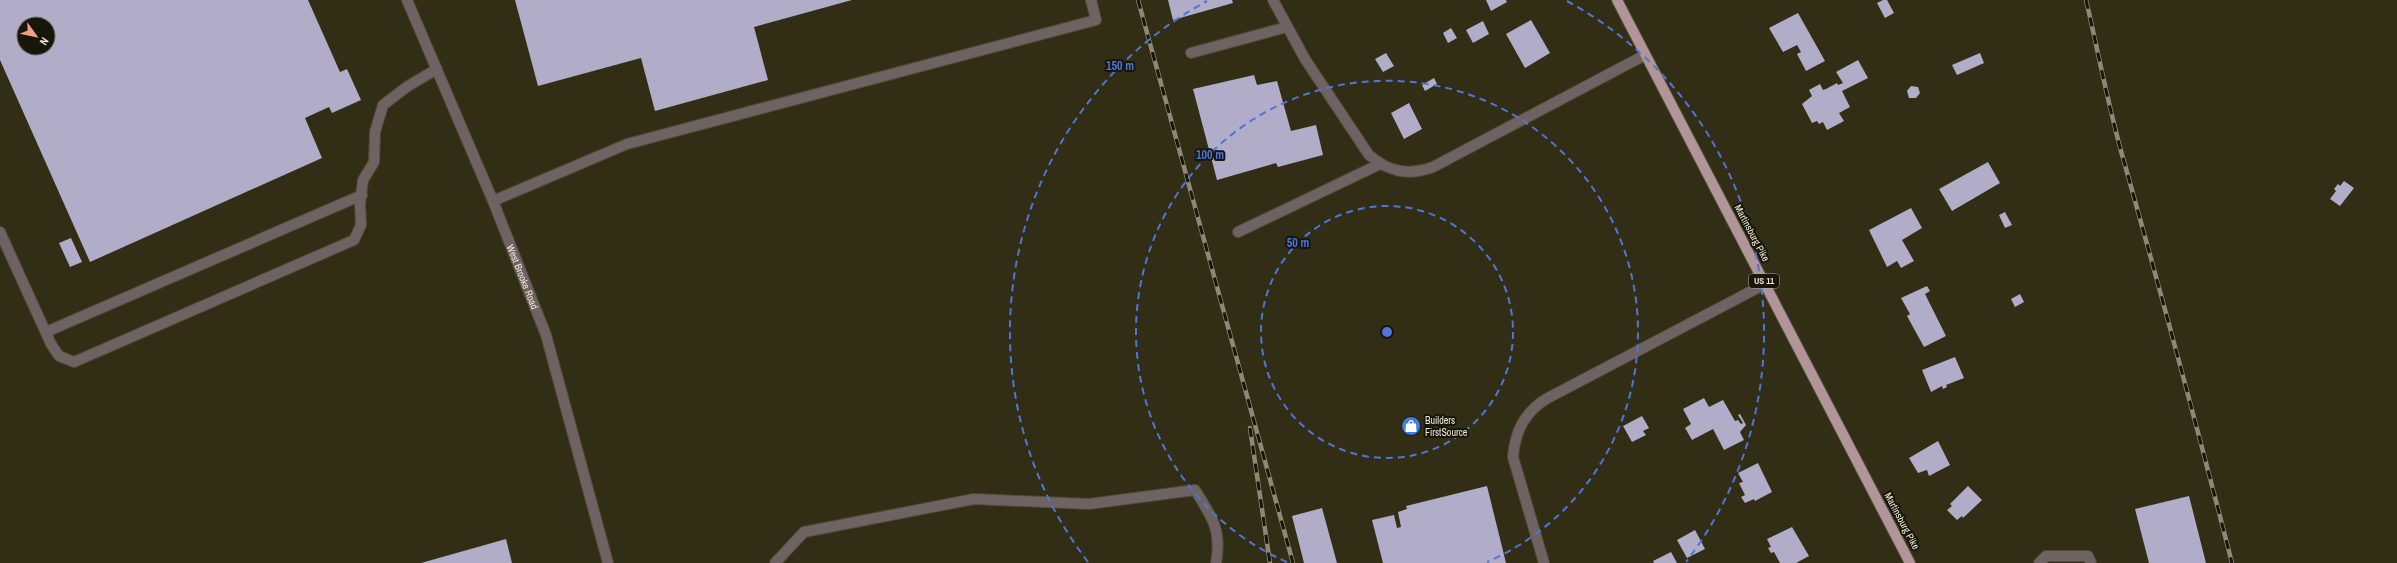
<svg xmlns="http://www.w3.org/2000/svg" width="2397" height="563" viewBox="0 0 2397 563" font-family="'Archivo Narrow',sans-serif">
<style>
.building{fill:#b1acc7;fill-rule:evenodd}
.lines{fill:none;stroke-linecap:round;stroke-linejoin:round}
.service-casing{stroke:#4f4c35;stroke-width:12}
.tertiary-casing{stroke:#4f4c35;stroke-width:12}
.primary-casing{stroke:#4f4c35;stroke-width:12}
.service{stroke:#6f6263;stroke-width:10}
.tertiary{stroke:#6f6263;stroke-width:10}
.primary{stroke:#b19599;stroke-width:10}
.rail-casing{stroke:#8d8976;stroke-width:4.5}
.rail{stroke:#18160b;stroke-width:3;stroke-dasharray:9;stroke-linecap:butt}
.ring{fill:none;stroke:#5074d8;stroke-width:2;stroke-dasharray:7 5}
.labels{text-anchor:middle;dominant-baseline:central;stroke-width:4;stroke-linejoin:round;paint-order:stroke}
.shield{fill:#18160b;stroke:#aba99b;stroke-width:1}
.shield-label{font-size:9px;font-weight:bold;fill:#eae8d9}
.street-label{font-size:10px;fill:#eae8d9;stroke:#18160b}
.poi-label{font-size:10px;fill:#eae8d9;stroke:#18160b;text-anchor:start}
.centre{fill:#5074d8;stroke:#18160b;stroke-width:2}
.ring-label{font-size:12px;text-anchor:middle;font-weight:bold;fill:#5074d8;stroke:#18160b;stroke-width:4;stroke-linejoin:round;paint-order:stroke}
</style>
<rect width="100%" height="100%" fill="#322e16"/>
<path class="building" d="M0 0H308L340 72 347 69 361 100 332 113 329 107 305 118 322 158 90 262 0 60ZM24 24H48V48H24Z
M515 0H852L754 27 768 80 655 111 641 58 538 86Z
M1168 0H1232L1233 3 1173 20Z
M1486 0H1506L1507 2 1491 11Z
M1883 0H1887L1894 13 1885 18 1877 3Z
M1798 13 1825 61 1806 71 1797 54 1801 52 1797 45 1783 52 1769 28Z
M1531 20 1550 53 1525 68 1506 34Z
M1483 21 1489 34 1473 43 1466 30Z
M1451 28 1457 38 1448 43 1443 33Z
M1386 53 1394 66 1383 72 1375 59Z
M1980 53 1984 63 1957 75 1952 65Z
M1858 60 1868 78 1842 91 1850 107 1839 113 1844 121 1827 130 1823 122 1819 124 1817 121 1812 123 1802 104 1812 96 1809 90 1820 84 1823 90 1826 89 1837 83 1838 85 1843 83 1836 72Z
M1254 75 1257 85 1277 81 1291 131 1316 125 1323 155 1278 167 1276 163 1217 180 1193 89Z
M1434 78 1437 84 1425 91 1422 85Z
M1911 86 1918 87 1920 93 1916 98H1909L1907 91Z
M1409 103 1422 129 1404 139 1391 113Z
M1988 162 2000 183 1952 211 1939 189Z
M2344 181 2354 188 2340 206 2330 199 2336 191 2334 189 2338 184 2340 186Z
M1911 208 1922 228 1902 240 1914 261 1901 268 1897 261 1887 267 1869 230Z
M2005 212 2012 225 2005 228 1999 215Z
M71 238 82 262 70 267 59 243Z
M1927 286 1930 291 1925 294 1946 336 1924 347 1907 316 1910 314 1901 298Z
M2020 294 2024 302 2015 307 2011 299Z
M1955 357 1964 378 1946 385 1947 387 1943 389 1942 386 1931 392 1922 370Z
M1704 398 1709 407 1723 400 1735 421 1738 420 1741 424 1743 423 1738 415 1740 414 1746 425 1740 432 1744 440 1724 450 1713 429 1692 440 1685 428 1691 424 1683 409Z
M1642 416 1649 428 1643 431 1646 435 1632 442 1623 426Z
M1938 441 1950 465 1929 476 1927 470 1918 473 1909 458Z
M1758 463 1772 492 1755 501 1754 499 1745 503 1741 497 1745 495 1739 483 1743 482 1738 473Z
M1487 486 1506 563H1383L1372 520 1394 515 1397 528 1401 527 1398 512 1407 509 1406 506Z
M1968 486 1982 500 1963 518 1962 516 1957 520 1947 510 1952 506 1950 504Z
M2189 496 2206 563H2149L2135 509Z
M1322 508 1337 563H1304L1292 516Z
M1792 527 1809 556 1796 563H1780L1774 552 1771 553 1768 548 1771 547 1767 539Z
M1695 530 1705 549 1687 558 1677 540Z
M506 539 512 563H421Z
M1671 552 1677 563H1654L1653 561Z"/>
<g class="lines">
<g class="service-casing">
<path id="service" d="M1273 0 1305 59 1369 155C1389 172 1408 176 1433 167L1645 55
M1191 53 1287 27
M493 201 627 144 1096 20 1091 0
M0 232 51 344 59 356 74 362 354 240 361 225 360 204 363 180 374 162 375 132 383 105 408 86 437 69
M1238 232 1380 164
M46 332 362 195
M775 563 804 532 974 499 1089 504 1195 490C1212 517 1222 530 1216 563
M1544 563 1513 457C1515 432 1524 413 1546 399L1765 284
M2039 563 2046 556H2088L2091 563"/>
</g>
<g class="tertiary-casing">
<g id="tertiary">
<path id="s1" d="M407 0 493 201 546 335 608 563"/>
</g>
</g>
<g class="primary-casing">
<path id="primary" d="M1617 0 1910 563"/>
</g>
<use href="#service" class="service"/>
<use href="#tertiary" class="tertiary"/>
<use href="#primary" class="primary"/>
<g class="rail-casing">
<path id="rail" d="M1138 0 1293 563
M2086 0C2099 55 2109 111 2125 165 2162 297 2198 430 2232 563
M1250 428 1270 563"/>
</g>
<use href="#rail" class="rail"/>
</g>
<g class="ring">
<circle cx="1387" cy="332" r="126"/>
<path d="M1287 562A251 251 0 1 1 1487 562"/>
<path d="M1088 562A377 377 0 0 1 1207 1M1567 1A377 377 0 0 1 1686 562"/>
</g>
<defs>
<g id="shop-disc" transform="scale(1)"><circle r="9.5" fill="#3f7fe0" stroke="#18160b"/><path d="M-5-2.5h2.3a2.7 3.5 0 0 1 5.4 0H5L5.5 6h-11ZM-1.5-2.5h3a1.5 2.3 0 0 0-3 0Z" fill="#fff"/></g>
</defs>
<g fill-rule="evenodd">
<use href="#shop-disc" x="1411" y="426"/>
</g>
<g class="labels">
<rect class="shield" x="1749" y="274" width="30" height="14" rx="3"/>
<g class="shield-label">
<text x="1764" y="281">US 11</text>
</g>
<g class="street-label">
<text transform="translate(1752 233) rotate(62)">Martinsburg Pike</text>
<text stroke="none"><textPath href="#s1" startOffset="300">West Brooke Road</textPath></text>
<text transform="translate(1902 521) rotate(62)">Martinsburg Pike</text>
</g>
<g class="poi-label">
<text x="1425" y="420">Builders<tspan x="1425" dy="12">FirstSource</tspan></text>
</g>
</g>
<circle cx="1387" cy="332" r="6" class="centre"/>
<g class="ring-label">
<text x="1120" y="70">150 m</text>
<text x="1210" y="159">100 m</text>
<text x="1298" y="247">50 m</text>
</g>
<g transform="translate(36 36) rotate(123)"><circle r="19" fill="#18160b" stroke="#6c6a5d"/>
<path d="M0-3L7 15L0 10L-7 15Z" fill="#f49e87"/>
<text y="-6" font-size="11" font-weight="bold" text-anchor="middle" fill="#eae8d9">N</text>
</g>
</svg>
